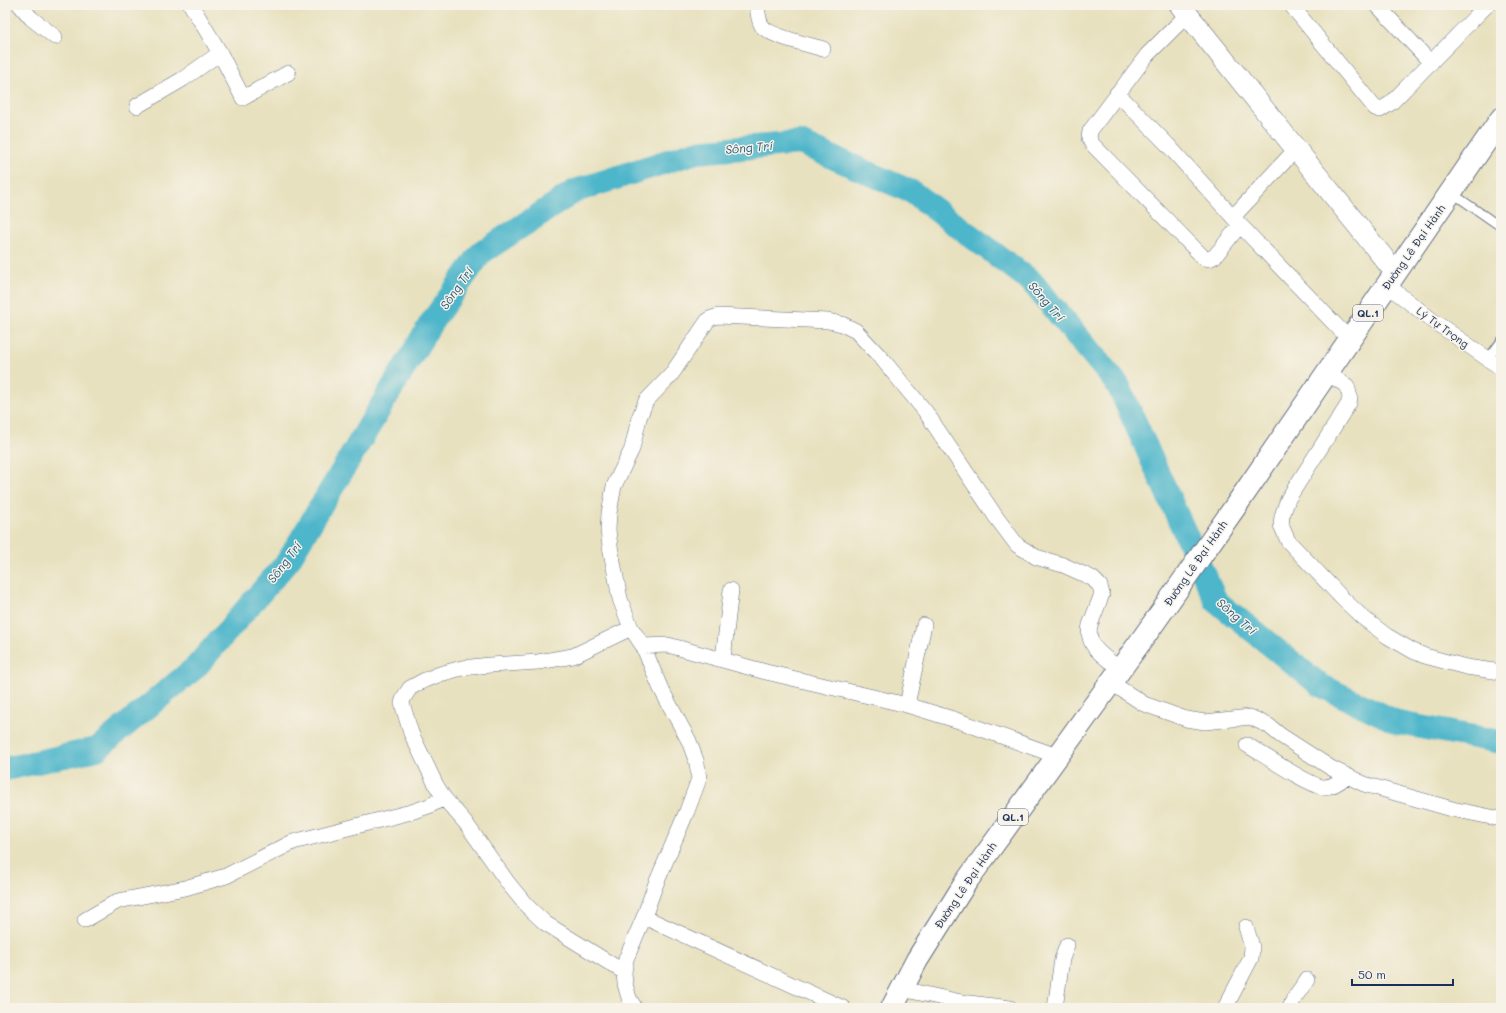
<svg xmlns="http://www.w3.org/2000/svg" width="1506" height="1013" viewBox="0 0 1506 1013" font-family="Mali,sans-serif">
<style>
.lines{fill:none;stroke-linecap:round;stroke-linejoin:round}
.river{stroke:#4db6ca;stroke-width:24}
.lane-casing{stroke:#636d80;stroke-width:10}
.street-casing{stroke:#636d80;stroke-width:16}
.secondary-casing{stroke:#636d80;stroke-width:22}
.primary-casing{stroke:#636d80;stroke-width:24}
.lane{stroke:#fff;stroke-width:8}
.street{stroke:#fff;stroke-width:15}
.secondary{stroke:#fff;stroke-width:21}
.primary{stroke:#fff;stroke-width:22}
.labels{text-anchor:middle;dominant-baseline:central;stroke-width:3;stroke-linejoin:round;paint-order:stroke}
.shield{fill:#f7f3e8;stroke:#5d6a87;stroke-width:1}
.shield-label{font-size:10px;font-weight:bold;fill:#1b2f5e}
.street-label{font-size:11px;fill:#1b2f5e;stroke:#f7f3e8}
.water-label{font-size:12px;font-style:italic;fill:#2a587e;stroke:#f7f3e8}
</style>
<rect width="100%" height="100%" fill="#f7f3e8"/>
<filter id="ink" filterUnits="userSpaceOnUse"><feTurbulence type="fractalNoise" baseFrequency=".025" numOctaves="2"/><feDisplacementMap in="SourceGraphic" scale="8" xChannelSelector="R" yChannelSelector="G"/><feConvolveMatrix kernelMatrix="1 2 1 2 8 2 1 2 1" color-interpolation-filters="sRGB"/></filter>
<filter id="wash" filterUnits="userSpaceOnUse"><feTurbulence type="fractalNoise" baseFrequency=".012" numOctaves="4" result="noise"/><feDisplacementMap in="SourceGraphic" scale="16" xChannelSelector="R" yChannelSelector="G"/><feGaussianBlur stdDeviation="0.9" result="paint"/><feColorMatrix in="noise" values="0 0 0 0 0 0 0 0 0 0 0 0 0 0 0 0 0 1.4 0 .05"/><feComposite in="paint" operator="in"/></filter>
<g filter="url(#wash)">
<rect width="100%" height="100%" fill="#e8e1bf"/>
<g class="lines">
<path class="river" d="M5 769 97 749 196 667 288 561 431 323 481 253 575 191 696 152 800 143 912 192 1031 281 1118 385 1216 601 1320 685 1399 723 1501 742"/>
</g>
</g>
<g filter="url(#ink)">
<g class="lines">
<g class="lane-casing">
<path id="lane" d="M1452 193 1501 227
M1488 359 1501 341"/>
</g>
<g class="street-casing">
<path id="street" d="M20 5 31 18 55 37
M191 5 220 53 243 98 288 73
M757 5C758 12 758 20 762 26 769 36 810 45 823 49
M1291 5 1375 108 1380 110 1391 103 1487 5
M1377 5 1431 63
M1188 14 1147 55 1090 131 1089 138 1092 144 1204 258 1209 259 1215 256 1240 225
M1117 93 1167 144 1240 225 1350 340
M137 106 183 79 220 53
M1233 217 1296 149
M1387 285 1432 320 1501 368
M1327 373 1347 386 1350 397 1349 403 1288 499 1282 516 1281 525 1288 541 1342 598 1362 617 1387 636 1413 651 1425 656 1466 667 1501 672
M643 646 668 645 766 672 907 705 956 720 1057 756
M723 659 731 590
M1110 682 1144 704 1186 719 1205 722 1250 717 1269 726 1280 735 1331 768 1364 784 1452 809 1501 819
M907 705 924 625
M1247 745C1261 753 1311 787 1324 787 1332 787 1340 782 1346 776
M644 917 843 1008
M85 920 118 901 185 888 226 876 293 842 411 812 429 806 444 798
M624 972 545 923 526 905 508 883 465 822 444 798 436 785 411 733 402 703 404 697 410 688 423 681 440 674 462 668 490 665 538 662 573 656 631 628
M902 989 961 1002 1010 1008
M635 1008 629 998 625 984 624 972 626 959 644 917 655 886 687 811 699 779 697 763 689 741 660 687 643 646 631 628 620 599 610 546 608 530 609 513 614 486 632 449 639 418 646 401 671 375 706 323 709 319 718 316 828 321 842 324 856 331 883 360 925 411 996 517 1017 545 1036 557 1063 565 1092 578 1100 586 1102 594 1090 625C1085 647 1105 657 1120 669
M1055 1008 1062 959 1067 945
M1225 1008 1251 958 1252 947 1246 927
M1290 1008 1294 998 1307 980"/>
</g>
<g class="secondary-casing">
<path id="secondary" d="M1180 5 1395 272"/>
</g>
<g class="primary-casing">
<path id="primary" d="M892 1008 917 960 966 882 1146 634 1235 507 1501 119"/>
</g>
<use href="#lane" class="lane"/>
<use href="#street" class="street"/>
<use href="#secondary" class="secondary"/>
<use href="#primary" class="primary"/>
</g>
</g>
<g class="labels">
<g class="shield">
<rect x="1353" y="305" width="30" height="16" rx="3"/>
<rect x="998" y="809" width="30" height="16" rx="3"/>
</g>
<g class="shield-label">
<text x="1368" y="313">QL.1</text>
<text x="1013" y="817">QL.1</text>
</g>
<g class="street-label">
<text transform="translate(1413 247) rotate(-55)">Đường Lê Đại Hành</text>
<text transform="translate(1443 327) rotate(36)">Lý Tự Trọng</text>
<text transform="translate(1195 563) rotate(-55)">Đường Lê Đại Hành</text>
<text transform="translate(965 885) rotate(-56)">Đường Lê Đại Hành</text>
</g>
<g class="water-label">
<text transform="translate(749 147) rotate(-5)">Sông Trí</text>
<text transform="translate(456 288) rotate(-55)">Sông Trí</text>
<text transform="translate(1047 301) rotate(49)">Sông Trí</text>
<text transform="translate(284 562) rotate(-53)">Sông Trí</text>
<text transform="translate(1237 616) rotate(41)">Sông Trí</text>
</g>
</g>
<rect width="1506" height="1013" fill="none" stroke="#f7f3e8" stroke-width="20"/>
<path d="M1352 979v6h101v-6" fill="none" stroke="#1b2f5e" stroke-width="2"/>
<text x="1358" y="979" font-size="12" fill="#1b2f5e" stroke="#f7f3e8" stroke-width="3" paint-order="stroke">50 m</text>
</svg>
